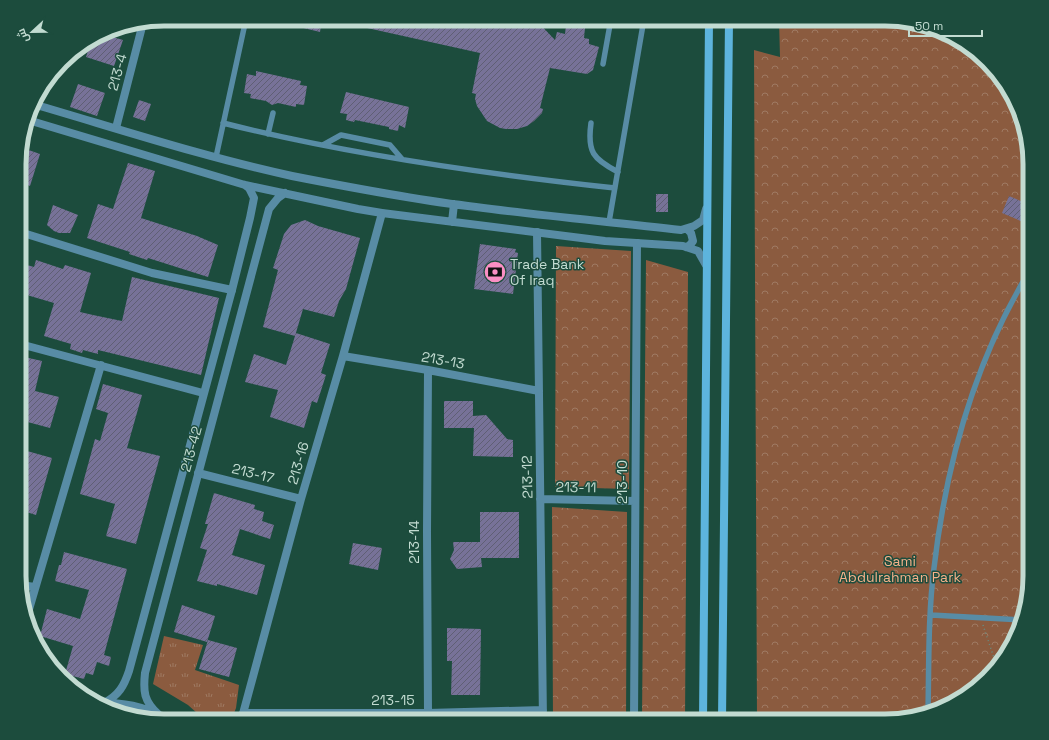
<svg xmlns="http://www.w3.org/2000/svg" width="1049" height="740" viewBox="0 0 1049 740" font-family="'Space Grotesk',Cairo,sans-serif">
<style>
.grass{fill:url(#grass-tufts)}
.park{fill:url(#park-crowns)}
.building{fill:url(#building-hatch)}
.lines{fill:none;stroke-linecap:round;stroke-linejoin:round}
.path{stroke:#678c80;stroke-width:1.5;stroke-dasharray:1 3;stroke-linecap:butt}
.service{stroke:#588ca5;stroke-width:5.5}
.minor{stroke:#588ca5;stroke-width:8}
.tertiary{stroke:#588ca5;stroke-width:8}
.secondary{stroke:#5db4dd;stroke-width:8}
.labels{text-anchor:middle;dominant-baseline:central;stroke-width:3;stroke-linejoin:round;paint-order:stroke}
.street-label{font-size:14px;fill:#c2dbd1;stroke:#1c4c3d}
.poi-label{font-size:14px;fill:#c2dbd1;stroke:#1c4c3d;text-anchor:start}
.park-label{font-size:14px;fill:#f6b18a;stroke:#1c4c3d}
.rim{fill:none;stroke:#c2dbd1;stroke-width:5}
</style>
<defs>
<pattern id="grass-tufts" width="24" height="20" patternUnits="userSpaceOnUse"><rect width="24" height="20" fill="#8b5b3f"/><path d="M3 7l-1-3M5 7V3M7 7l1-3M15 17l-1-3M17 17v-4M19 17l1-3" fill="none" stroke="#9f7a63"/></pattern>
<pattern id="park-crowns" width="20" height="18" patternUnits="userSpaceOnUse"><rect width="20" height="18" fill="#8b5b3f"/><path d="M2 6a3 3 0 1 1 6 0M12 15a3 3 0 1 1 6 0" fill="none" stroke="#9f7a63"/></pattern>
<pattern id="building-hatch" width="6" height="6" patternUnits="userSpaceOnUse"><rect width="6" height="6" fill="#777298"/><path d="M-1 1l2-2M0 6l6-6M5 7l2-2" fill="none" stroke="#5f5f74"/></pattern>
</defs>
<rect width="100%" height="100%" fill="#1c4c3d"/>
<path class="grass" d="M164 636 203 645 195 670 239 685 236 708 231 721H206L188 705 153 684Z"/>
<path class="park" d="M779 19H895L932 27 974 49 1015 99 1030 154V586L1019 632 1000 665 949 706 886 721H757L754 50 780 57Z
M556 246 631 251 629 489 555 487Z
M646 260 688 272 685 721H642Z
M552 507 627 512 626 721H553Z"/>
<path class="building" d="M279 19H322L320 32 279 22Z
M340 19H535L555 40 557 32 565 34 566 25 585 28 584 38 589 39V44L599 47 593 70 587 74 550 68 540 108 543 109 542 113 534 121 527 126 517 129H506L500 128 487 121 477 106 475 99 476 94 472 93 480 53 340 22Z
M104 32 109 36 123 40 114 66 86 57 91 41Z
M256 71 301 81 300 85 307 86 304 105 296 104V107L278 103 272 105 266 101 250 98 251 94 244 93 247 74 256 76Z
M78 84 105 93 97 116 70 107Z
M346 92 409 107 405 128 399 125 398 131 389 129V127L355 120 354 122 346 120 347 114 340 113Z
M139 100 151 104 145 121 133 117Z
M20 147 40 154 30 186 20 182Z
M128 163 155 171 141 218 197 236 218 245 208 277 148 258 147 260 129 254 130 252 87 238 98 204 113 209Z
M656 194H668V212H656Z
M1009 196 1030 205 1023 222 1002 213Z
M53 205 78 215 70 233H59L54 231 47 225Z
M305 220 318 226 360 238 346 289 339 301 334 317 303 309 295 336 296 333 330 344 321 373 326 375 317 403 312 401 304 428 270 417 278 390 245 382 254 354 286 365 295 336 263 327 278 270 273 268 284 234 291 225Z
M480 244 516 249 515 252 518 253 513 294 474 289Z
M36 260 63 269 65 265 91 273 80 312 93 315 122 321 132 277 219 298 201 375 98 350V354L83 350 82 353 70 349 71 344 44 336 54 303 20 293V263L34 267Z
M20 356 42 361 35 391 59 397 50 428 20 420Z
M103 384 142 395 127 448 160 456 136 544 106 536 115 504 80 494 95 439 100 441 108 413 96 409Z
M444 401H473V416L486 415 507 439 513 440V457L473 456 474 428H444Z
M20 449 52 458 36 515 20 510Z
M214 493 255 505 254 509 264 512 262 521 274 525 270 539 240 529 232 555 265 565 257 595 217 584V586L197 581 207 550 200 548 208 524H205Z
M480 512H519V558H481L482 567 457 569 450 559 454 550 453 542H480Z
M353 543 382 548 378 570 349 564Z
M64 552 127 569 104 655 111 657 109 666 97 662 93 675 86 673 84 679 65 674 73 646 40 636 47 609 80 619 89 590 55 581 59 565H61Z
M182 605 215 616 207 642 174 632Z
M447 628 481 629 480 695H451L452 661H447Z
M208 640 237 648 229 677 199 669Z"/>
<g class="lines">
<path class="path" d="M983 625 997 667"/>
<path class="service" d="M603 64 611 19
M223 123C350 155 485 174 615 188
M591 123C587 152 593 159 618 172
M268 134 273 113
M323 145 341 135 390 145 402 159
M216 157 246 19
M609 222 644 19
M931 615 1022 620
M928 711C929 664 928 615 934 568 946 464 975 360 1030 270"/>
<path class="minor" d="M116 128 143 23
M20 232 152 273 232 290
M537 232 543 721
M20 344 203 393
M343 356 428 370 539 391
M198 473 301 499
M540 499 635 501
M20 585 35 587
M27 616 101 365
M243 713H428L543 710
M428 713 427 532 428 370
M241 721 301 499 343 356 382 213
M634 721 637 243"/>
<path class="tertiary" d="M33 104C119 129 204 157 292 176 353 188 415 200 476 207 544 216 613 222 681 230L694 226 703 220 706 209
M28 120 245 185 358 209 382 213 605 241 683 246 698 251 706 265
M452 222 454 204
M686 247 690 245 693 241 691 233 687 229
M104 703C119 695 124 686 129 671L232 290 250 218 254 198 249 188 245 185
M97 704C124 701 147 707 170 721
M158 714C144 701 143 692 145 673L269 209 278 198 285 193"/>
<path class="secondary" d="M703 721 709 19
M722 721 729 19"/>
</g>
<defs>
<g id="bank-disc" transform="scale(1.15)"><circle r="9.5" fill="#fb8fc4" stroke="#1c4c3d"/><path d="M-6-4H6V4H-6ZM0-2.3a2.3 2.3 0 1 0 0 4.6a2.3 2.3 0 1 0 0-4.6Z" fill="#111"/></g>
</defs>
<g fill-rule="evenodd">
<use href="#bank-disc" x="495" y="272"/>
</g>
<g class="labels">
<g class="street-label">
<text transform="translate(117 72) rotate(-75)">213-4</text>
<text transform="translate(443 360) rotate(10)">213-13</text>
<text transform="translate(191 449) rotate(-75)">213-42</text>
<text transform="translate(298 463) rotate(-74)">213-16</text>
<text transform="translate(253 473) rotate(14)">213-17</text>
<text transform="translate(527 477) rotate(-91)">213-12</text>
<text transform="translate(622 482) rotate(-90)">213-10</text>
<text transform="translate(576 487) rotate(1)">213-11</text>
<text transform="translate(414 542) rotate(-90)">213-14</text>
<text x="393" y="700">213-15</text>
</g>
<g class="poi-label">
<text x="510" y="264">Trade Bank<tspan x="510" dy="16">Of Iraq</tspan></text>
</g>
<g class="park-label">
<text x="900" y="561">Sami<tspan x="900" dy="16">Abdulrahman Park</tspan></text>
</g>
</g>
<path d="M0 0H1049V740H0ZM164 26H885A138 138 0 0 1 1023 164V576A138 138 0 0 1 885 714H164A138 138 0 0 1 26 576V164A138 138 0 0 1 164 26Z" fill="#1c4c3d" fill-rule="evenodd"/>
<path class="rim" d="M164 26H885A138 138 0 0 1 1023 164V576A138 138 0 0 1 885 714H164A138 138 0 0 1 26 576V164A138 138 0 0 1 164 26Z"/>
<g transform="translate(32 32) rotate(248)" stroke="#1c4c3d" stroke-width="3" paint-order="stroke">
<path d="M0-3L7 15L0 10L-7 15Z" fill="#c2dbd1"/>
<text y="-6" font-size="11" font-weight="bold" text-anchor="middle" fill="#c2dbd1">ش</text>
</g>
<path d="M909 30v6h73v-6" fill="none" stroke="#c2dbd1" stroke-width="2"/>
<text x="915" y="30" font-size="12" fill="#c2dbd1" stroke="#1c4c3d" stroke-width="3" paint-order="stroke">50 m</text>
</svg>
